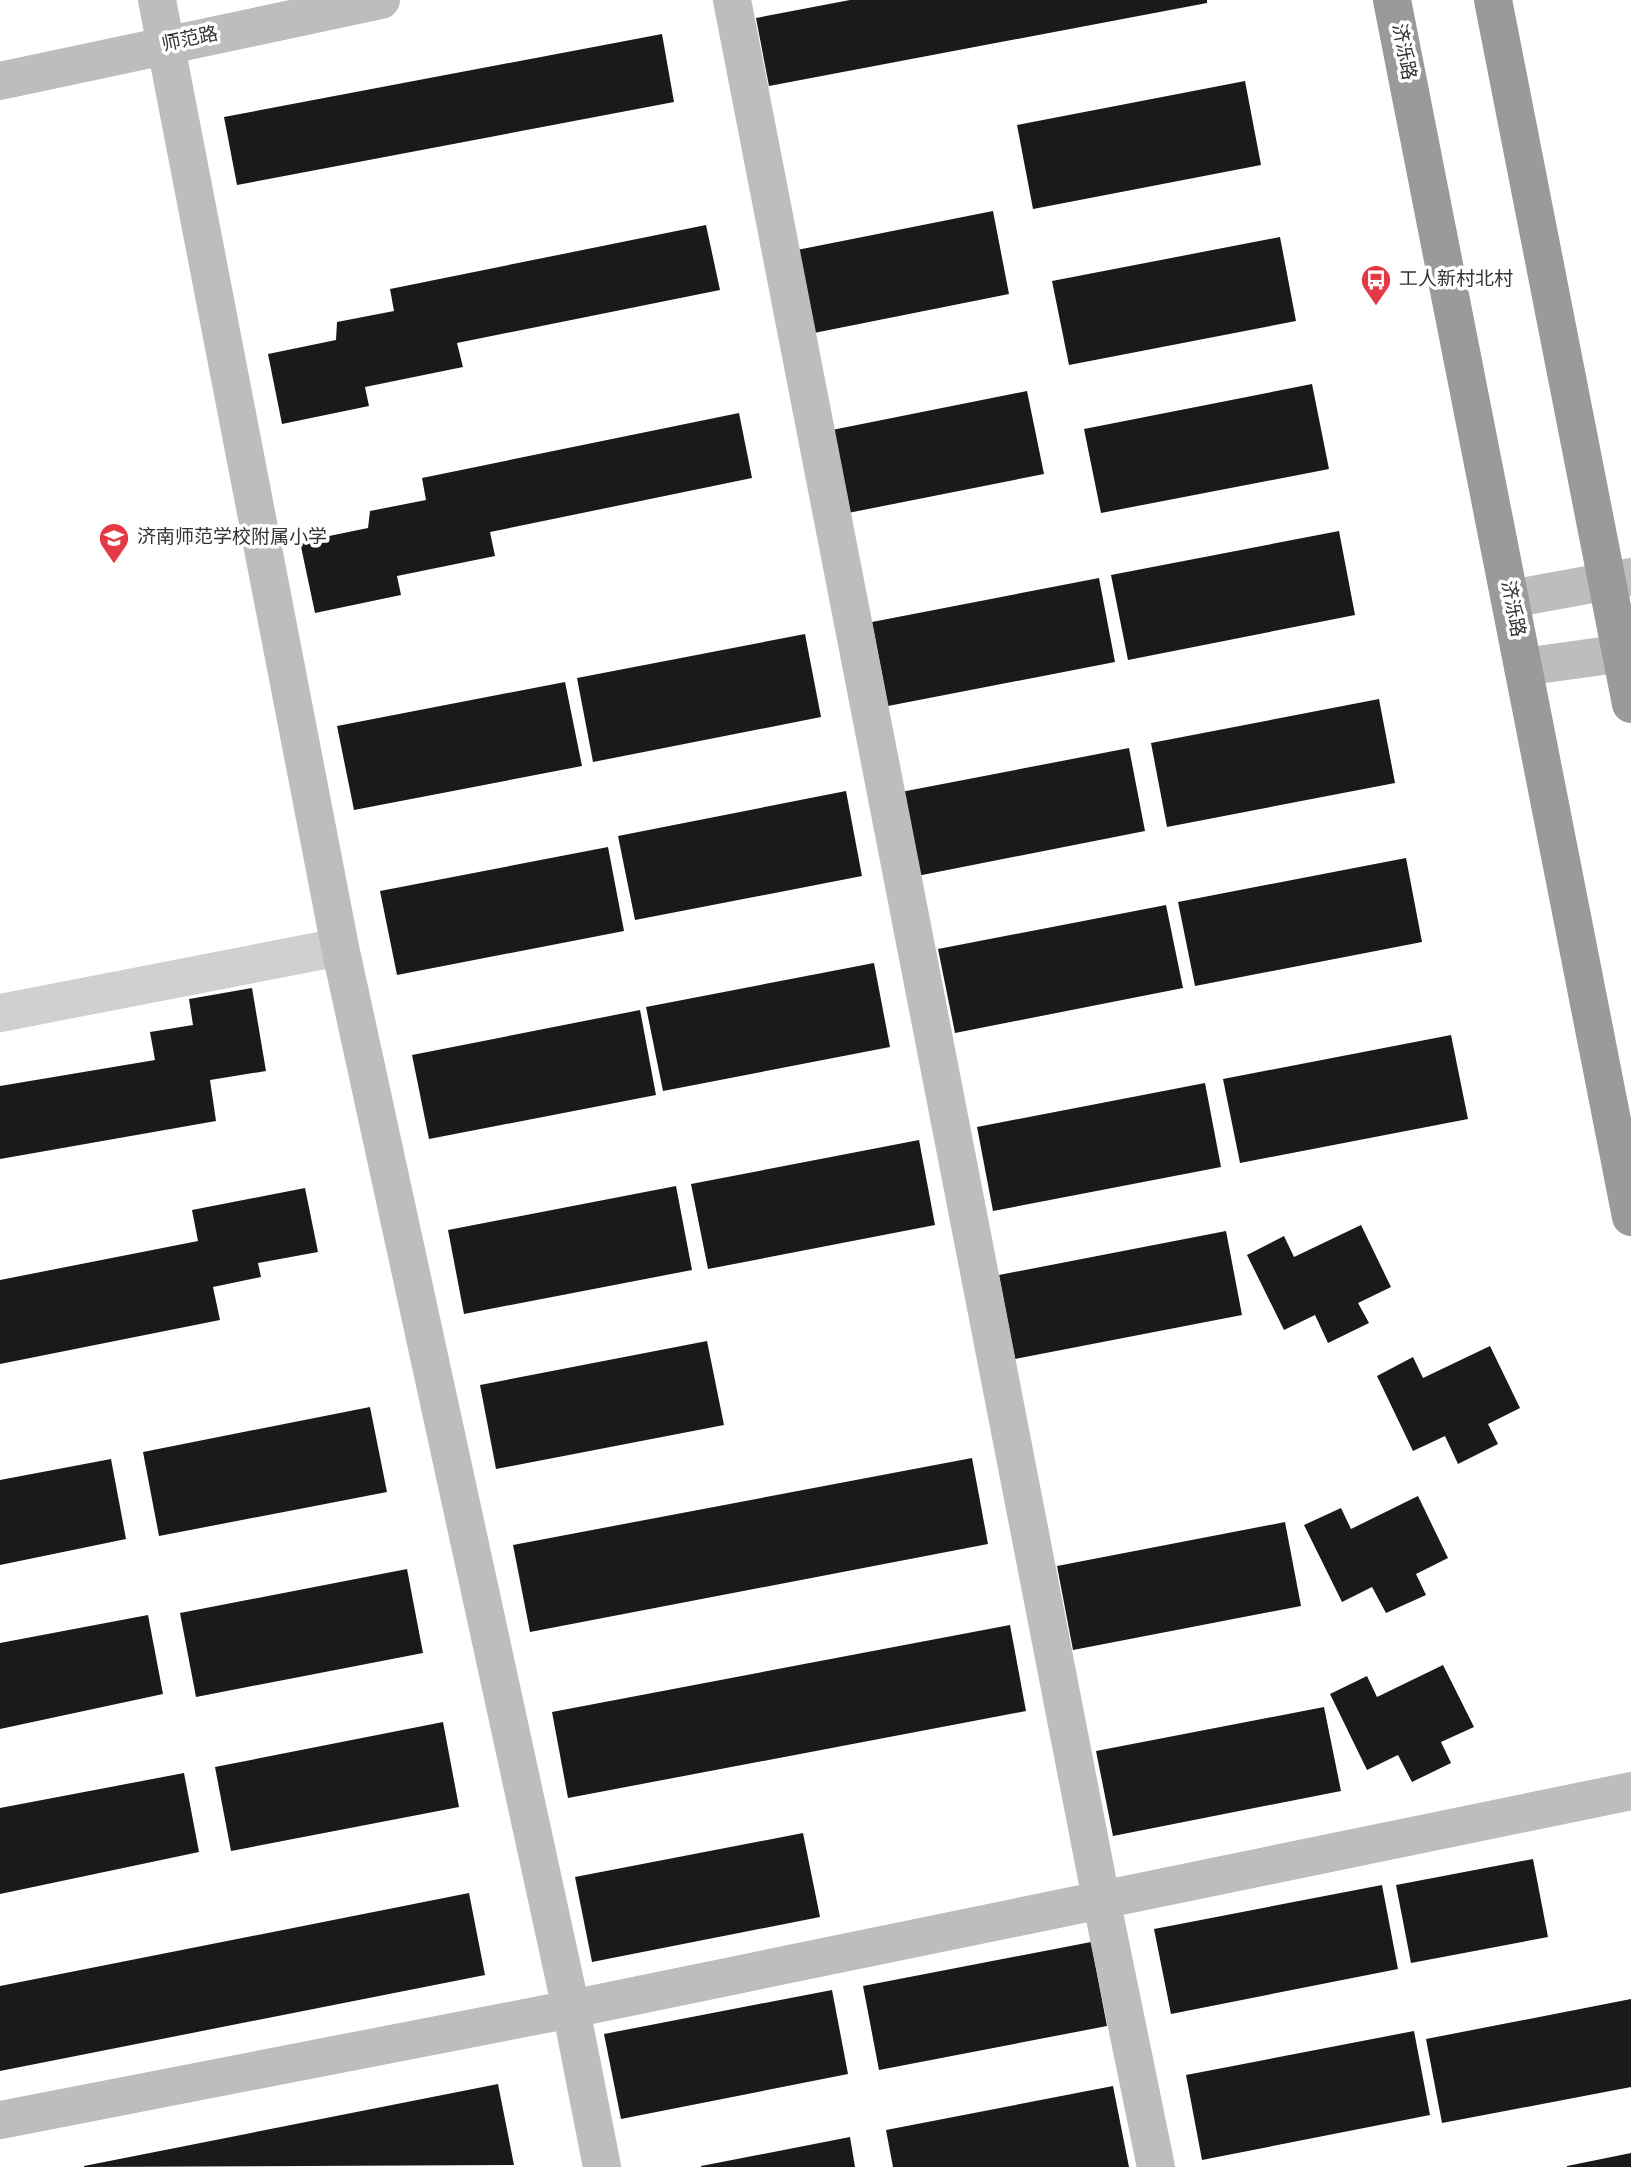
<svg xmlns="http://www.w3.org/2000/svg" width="1631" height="2167" viewBox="0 0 1631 2167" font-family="Overpass,'Noto Sans SC',sans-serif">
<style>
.building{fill:#1a1a1a}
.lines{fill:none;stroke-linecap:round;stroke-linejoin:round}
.street{stroke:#d0d0d0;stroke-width:38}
.secondary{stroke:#bdbdbd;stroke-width:38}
.highway{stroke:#9a9a9a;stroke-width:38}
.labels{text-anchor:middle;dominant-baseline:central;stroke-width:7;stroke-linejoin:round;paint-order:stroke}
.street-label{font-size:19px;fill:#333;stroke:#fff}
.poi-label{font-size:19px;fill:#333;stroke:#fff;text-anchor:start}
</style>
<rect width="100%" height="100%" fill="#fff"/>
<path class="building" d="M850 0H1207V3L769 86 756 18Z
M662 34 674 102 237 185 224 117Z
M1245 81 1261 165 1033 209 1017 125Z
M993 211 1009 294 814 333 797 250Z
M706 225 720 290 457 343 463 367 365 387 369 406 282 424 268 354 336 340 337 322 394 311 390 289Z
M1280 237 1296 321 1069 365 1052 281Z
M1312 384 1329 469 1101 513 1084 429Z
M1027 391 1044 474 848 513 832 430Z
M739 413 752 478 490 532 495 556 397 576 401 595 315 613 300 542 368 528 370 511 426 500 422 478Z
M1339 531 1355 615 1128 660 1111 575Z
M1099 578 1115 662 888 706 872 622Z
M805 634 821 717 593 762 577 678Z
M565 682 582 766 354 810 337 726Z
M1379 699 1395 783 1167 827 1151 743Z
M1129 748 1145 831 917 876 901 792Z
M846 791 862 876 635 920 618 836Z
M608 847 624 931 397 975 380 891Z
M1406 858 1422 942 1195 986 1178 902Z
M1166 905 1183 988 955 1033 938 949Z
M874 963 890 1047 663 1091 646 1007Z
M252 988 266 1071 210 1080 216 1121 0 1159V1086L155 1060 150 1032 193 1025 189 999Z
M640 1010 656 1095 429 1139 412 1055Z
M1451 1035 1468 1119 1240 1163 1223 1079Z
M1205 1083 1221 1167 993 1211 977 1127Z
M919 1140 935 1225 708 1269 691 1184Z
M676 1186 692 1270 464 1314 448 1230Z
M305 1188 318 1252 258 1263 261 1277 213 1287 220 1320 0 1364V1280L198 1241 192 1210Z
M1361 1225 1391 1287 1358 1303 1369 1323 1328 1343 1315 1315 1284 1330 1247 1255 1284 1236 1294 1257Z
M1226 1231 1242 1315 1015 1359 999 1275Z
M707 1341 724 1425 496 1469 480 1385Z
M1490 1346 1520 1408 1488 1424 1498 1444 1458 1464 1445 1436 1413 1451 1377 1376 1413 1357 1423 1378Z
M370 1407 387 1492 159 1536 143 1452Z
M972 1458 988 1544 530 1632 513 1545Z
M111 1459 126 1539 0 1565V1480Z
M1418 1496 1448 1558 1416 1574 1426 1595 1386 1613 1372 1587 1342 1602 1304 1525 1341 1508 1351 1529Z
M1285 1522 1301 1606 1073 1650 1057 1566Z
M407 1569 423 1653 196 1697 180 1613Z
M148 1615 163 1694 0 1729V1643Z
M1010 1625 1026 1711 568 1798 552 1712Z
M1443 1665 1474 1727 1441 1742 1451 1763 1412 1782 1398 1755 1367 1770 1330 1694 1367 1676 1377 1697Z
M1324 1707 1341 1791 1113 1836 1096 1751Z
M443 1722 459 1807 231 1851 215 1767Z
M184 1773 199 1852 0 1894V1808Z
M803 1833 820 1917 592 1962 575 1877Z
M1533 1859 1548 1937 1411 1963 1396 1885Z
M1382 1885 1398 1969 1171 2014 1154 1929Z
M469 1893 485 1975 0 2071V1986Z
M1091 1942 1107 2026 879 2070 863 1986Z
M832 1990 848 2074 621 2119 604 2034Z
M1631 1999V2087L1442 2123 1426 2039Z
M1414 2031 1430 2115 1202 2160 1186 2075Z
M498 2084 514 2165 84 2167V2166Z
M1113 2086 1129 2167H893L886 2130Z
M850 2137 855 2167H701V2166Z
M1631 2153V2167H1567V2166Z"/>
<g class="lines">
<path class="street" d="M0 1013 340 947"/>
<path class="secondary" d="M157 0 340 947 571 2009 602 2167
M732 0 1101 1899 1156 2167
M0 81 381 0
M1510 599 1631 577
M1523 667 1631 652
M0 2120 571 2009 1631 1791"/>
<path class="highway" d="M1392 0 1631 1217
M1493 0 1631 704"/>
</g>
<defs>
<g id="bus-pin" transform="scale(1.575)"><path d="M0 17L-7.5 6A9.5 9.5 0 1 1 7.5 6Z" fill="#e63946" stroke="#fff"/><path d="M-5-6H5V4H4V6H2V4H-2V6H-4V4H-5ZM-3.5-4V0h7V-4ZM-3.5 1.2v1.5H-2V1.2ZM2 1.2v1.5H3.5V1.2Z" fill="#fff"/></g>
<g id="school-pin" transform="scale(1.575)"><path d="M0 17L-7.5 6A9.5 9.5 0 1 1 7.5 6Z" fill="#e63946" stroke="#fff"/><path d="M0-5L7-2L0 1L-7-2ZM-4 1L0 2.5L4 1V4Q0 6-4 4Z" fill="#fff"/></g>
</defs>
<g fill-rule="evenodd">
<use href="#bus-pin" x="1376" y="280"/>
<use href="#school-pin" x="114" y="538"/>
</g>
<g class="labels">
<g class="street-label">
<text transform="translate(190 40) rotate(-12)">师范路</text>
<text transform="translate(1403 52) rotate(79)">济泺路</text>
<text transform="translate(1512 609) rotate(79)">济泺路</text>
</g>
<g class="poi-label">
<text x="1399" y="280">工人新村北村</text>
<text x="137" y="538">济南师范学校附属小学</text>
</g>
</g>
</svg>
